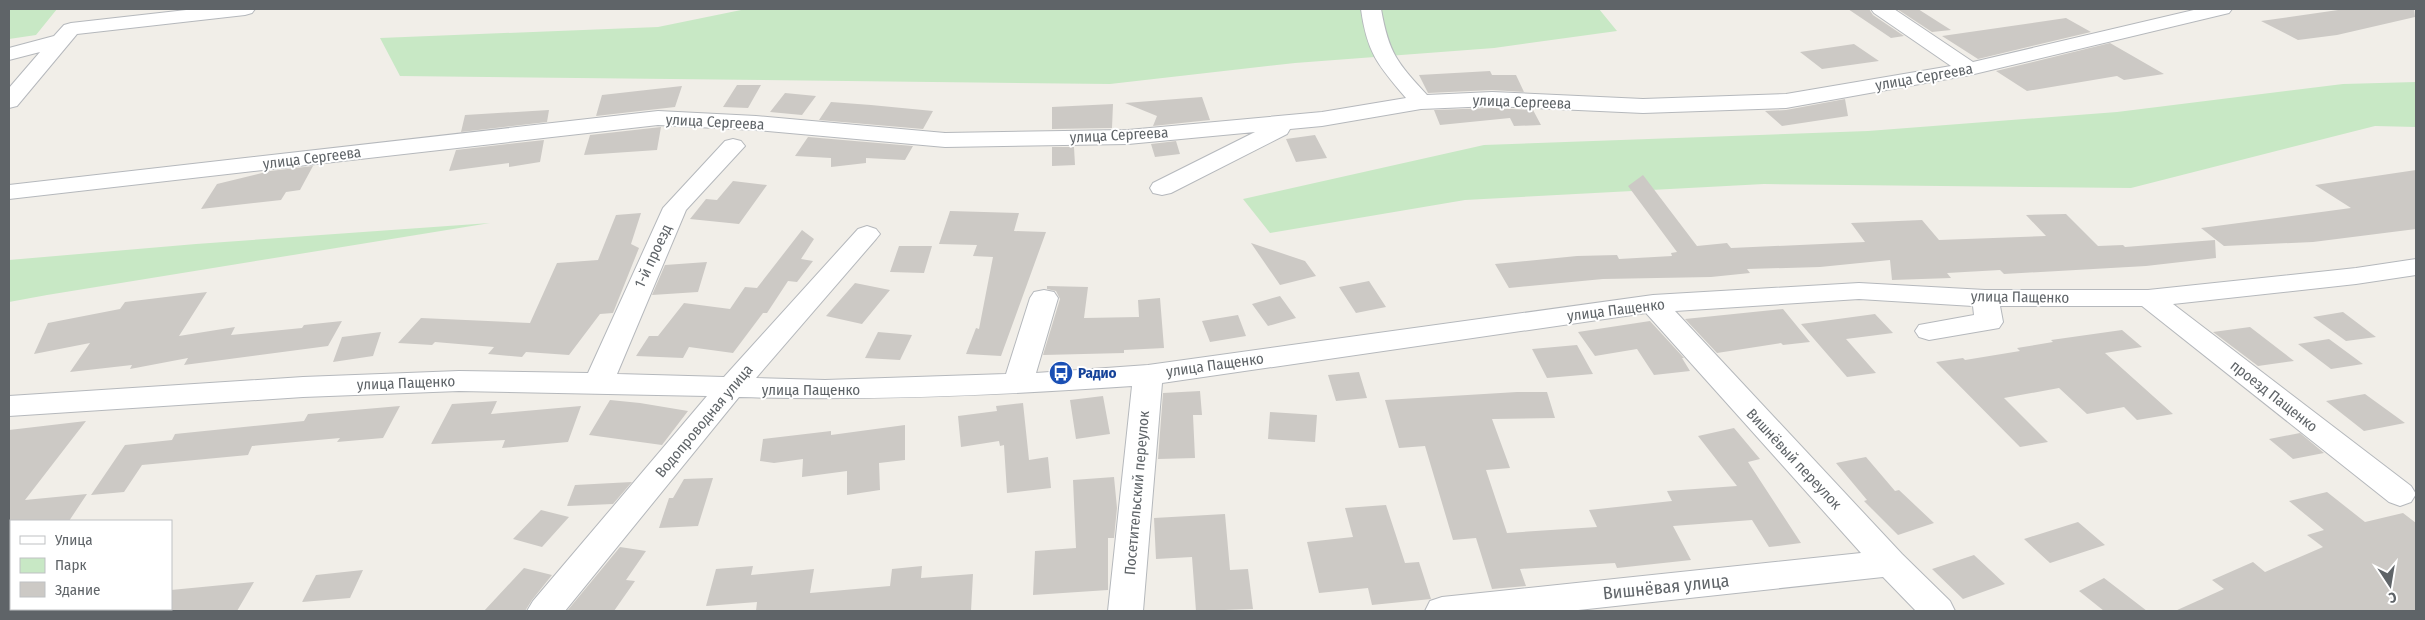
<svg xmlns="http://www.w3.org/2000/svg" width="2425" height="620" viewBox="0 0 2425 620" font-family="'Fira Sans Condensed',sans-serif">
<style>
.green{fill:#c8e8c5}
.building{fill:#ccc9c5}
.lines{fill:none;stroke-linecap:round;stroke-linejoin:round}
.minor-casing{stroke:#b5b8bc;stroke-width:2}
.minor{fill:#fff;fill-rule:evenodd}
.labels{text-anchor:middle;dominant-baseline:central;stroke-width:4;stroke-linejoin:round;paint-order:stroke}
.street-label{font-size:15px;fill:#5f6468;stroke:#fff}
.transit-label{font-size:15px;font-weight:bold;fill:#164399;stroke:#fff;text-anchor:start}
.near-street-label{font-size:18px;fill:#5f6468;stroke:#fff}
</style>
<rect width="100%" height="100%" fill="#f1eee8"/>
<path class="green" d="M9 9H57L36 35 9 39Z
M746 9H1599L1617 31 1494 48 1295 63 1110 84 400 76 380 38 658 27Z
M2416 82V127L2375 126 2131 188 1764 184 1465 200 1270 233 1243 199 1484 145 1868 131 2117 112 2343 84Z
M490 223 47 295 9 302V260L196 244Z"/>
<path class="building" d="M1848 9H1869L1873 15 1904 36 1891 38Z
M1897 9H1918L1951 30 1932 32Z
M2345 9H2414L2415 17 2337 35 2298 40 2261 21Z
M2066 18 2091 32 1978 59 1942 36Z
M2110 43 2164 74 2124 80 2117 76 2027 91 1996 71Z
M1854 44 1879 61 1822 69 1800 52Z
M1490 71 1492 75H1516L1524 92 1492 90 1428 93 1419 75Z
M737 85H761L748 108 723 107Z
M682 86 675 107 596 116 602 95Z
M785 93 816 96 802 115 770 112Z
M1202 97 1210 120 1153 126 1157 116 1125 103Z
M1845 99 1848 116 1782 126 1765 111 1786 110Z
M831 102 871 105 933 111 923 129 819 120Z
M1113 104 1112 128 1052 129V107Z
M1492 108 1533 110 1541 125 1514 126 1510 118 1440 125 1434 110Z
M549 110 547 122 461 132 465 115Z
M661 127 657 150 584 155 590 135Z
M1315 135 1327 158 1296 162 1286 139Z
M808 137 913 146 905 160 866 158V163L831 167V158L795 156Z
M544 140 540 162 509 167V163L449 171 456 150Z
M1176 141 1180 154 1155 157 1151 144Z
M1052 147H1074L1075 165 1052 166Z
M313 166 300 190 286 192 281 200 201 209 217 184 270 171Z
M2416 170V229L2313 242 2224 246 2201 228 2351 208 2315 185Z
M1643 175 1697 246 1727 243 1731 248 1865 242 1851 223 1922 220 1939 240 2046 236 2026 215 2066 214 2098 246 2123 245 2125 247 2215 240 2216 258 2146 266 2004 274 2000 270 1947 273 1951 278 1892 280 1890 260 1820 267 1747 269 1750 273 1711 277 1603 279 1509 288 1495 264 1577 256 1617 255 1619 259 1672 256 1671 253 1677 252 1628 186Z
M733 181 767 185 739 224 690 219 706 199 717 200Z
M950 211 1019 213 1014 231 1046 232 1001 356 966 354 976 328 979 329 993 257 973 256 977 245 939 244Z
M641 213 631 244 639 248 613 313 600 314 569 355 526 352 522 357 488 354 494 347 435 342 432 345 398 343 421 318 530 323 557 263 598 260 616 215Z
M802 230 814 239 801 259 813 261 797 282 788 281 767 313H763L733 353 689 347 683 358 636 356 649 336H658L684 303 730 309 745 287 757 288Z
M1251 243 1305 261 1316 276 1280 285Z
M899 246H932L924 273 890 272Z
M707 262 698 292 652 295 665 265Z
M1369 281 1386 307 1356 313 1339 287Z
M855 283 890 290 862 324 826 316Z
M1047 286 1088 287 1084 318 1139 317 1138 300 1160 298 1164 348 1124 350V353L1043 355 1060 299 1056 291 1047 289Z
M207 292 179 336 235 327 231 335 302 328 304 325 342 321 328 346 184 365 188 358 130 369 132 365 70 372 90 343 34 354 48 323 120 309 125 302Z
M1280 296 1296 318 1268 326 1252 304Z
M1783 309 1810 342 1783 345 1781 343 1717 353 1685 319Z
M2343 312 2376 337 2346 341 2313 317Z
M1875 314 1893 333 1846 339 1876 373 1847 377 1801 324Z
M1238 315 1246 336 1210 342 1202 321Z
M1650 321 1684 358H1682L1690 371 1654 375 1637 349 1595 356 1578 332Z
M2250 327 2294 361 2258 366 2213 332Z
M2122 330 2142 347 2105 353 2173 414 2137 420 2124 407 2087 414 2059 388 2004 398 2048 442 2020 447 1936 362 1963 358 1965 360 2020 351 2017 348 2053 342 2051 340Z
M381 332 373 356 333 362 342 337Z
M878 332 912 335 900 360 865 358Z
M2329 339 2363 364 2331 369 2298 344Z
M1577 345 1593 374 1547 378 1532 349Z
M1359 372 1367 398 1336 401 1328 375Z
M1200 391 1202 415H1193L1195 458 1158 459 1163 393Z
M1517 392H1547L1555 418 1492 419 1510 468 1486 470 1507 533 1597 527 1589 510 1672 501 1667 491 1737 486 1698 436 1734 428 1760 459 1748 462 1801 543 1769 547 1752 520 1673 526 1691 560 1617 568 1615 563 1520 569 1526 586 1492 589 1476 538 1453 540 1425 446 1399 448 1385 400Z
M2365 394 2405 423 2364 431 2326 401Z
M1103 396 1110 434 1076 439 1070 400Z
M610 400 640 403 688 411 662 445 589 435Z
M497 401 491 414 581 406 568 442 502 448 505 440 431 444 452 404Z
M1023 403 1029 460 1048 457 1051 488 1007 493 1004 445 1000 446 999 441 961 447 958 416 997 411 996 406Z
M400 406 383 438 337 442 340 438 252 446 248 455 142 465 124 492 91 495 125 445 172 440 175 434 304 421 308 414Z
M1270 412 1317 415 1315 442 1268 439Z
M86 421 25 500 87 494 69 521 9 522V430Z
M905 425V460L879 463 880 490 847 495V471L802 477 803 459 774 463 760 461 763 439 831 431V435Z
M2300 433 2324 453 2293 459 2269 439Z
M1866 457 1895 491 1899 490 1934 523 1898 535 1864 501 1867 500 1836 463Z
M1114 477 1117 508 1114 538H1108V590L1033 595 1035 551 1076 548 1073 480Z
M713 478 698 526 659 528 669 498H673L684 479Z
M632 482 613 504 567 506 575 485Z
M2327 492 2365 522 2403 513 2416 523V611H2175L2224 589 2212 580 2253 562 2265 572 2323 547 2307 535 2324 530 2289 501Z
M1386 505 1405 563 1419 562 1431 599 1372 605 1368 588 1319 593 1307 542 1353 537 1345 508Z
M541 510 569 517 542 547 513 539Z
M1225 514 1230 570 1248 569 1253 609 1196 611 1192 557 1156 559 1154 518Z
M2078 522 2105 545 2050 563 2024 539Z
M620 547 646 551 626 580 635 581 614 611H567Z
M1974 555 2005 584 1963 599 1932 569Z
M753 566 751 575 814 569 810 593 890 586 892 569 922 566 921 578 973 574 971 611H756L757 602 706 606 716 569Z
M524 568 552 575 532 600 525 611H484Z
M363 570 350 598 302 602 316 575Z
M2104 578 2147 611H2104L2079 591Z
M254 582 237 611H171V590Z"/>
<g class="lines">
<g class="minor-casing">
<path id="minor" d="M195 9H255L252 13 245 15 77 34 17 106 9 108V88L40 52 9 60V48L54 36 64 25 71 23Z
M1361 9H1381C1389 54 1397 62 1427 95L1492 92 1643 99 1786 94 1951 66 1874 13 1871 9H1894L1973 62 2198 9H2232L2229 13 1970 75 1786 108 1643 113 1492 106 1421 109 1322 126 1290 129 1287 134 1171 193 1162 195 1153 193 1150 188 1153 183 1255 132 1128 144 945 147 756 130 658 125 9 199V185L658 111 756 116 945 133 1128 130 1322 112 1406 98C1378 65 1367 53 1361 9Z
M733 139 741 141 745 146 686 210 617 374 724 377 858 229 867 226 876 229 880 234 876 239 756 378 825 380 1006 374 1030 298 1034 292 1044 290 1054 292 1058 298 1036 373 1148 365 1653 295 1859 283 1985 290H2148L2356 268 2416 259V275L2356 284 2173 304 2411 486 2416 494 2411 502 2400 506 2389 502 2142 306H2000L2003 322 1999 328 1929 340 1919 337 1915 331 1919 325 1974 315 1973 306 1859 299 1675 311 1902 554 1950 601 1955 611H1916L1883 577 1569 611H1425L1430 601 1442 597 1861 553 1646 313 1162 383 1143 611H1108L1132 386C1001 395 871 401 739 397L565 611H527L533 601 707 396 459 391 303 397 9 416V396L303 377 459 371 588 373 663 208 725 141Z"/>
</g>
<use href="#minor" class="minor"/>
</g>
<defs>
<g id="bus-disc" transform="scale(1.25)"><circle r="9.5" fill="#1a4fb4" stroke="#fff"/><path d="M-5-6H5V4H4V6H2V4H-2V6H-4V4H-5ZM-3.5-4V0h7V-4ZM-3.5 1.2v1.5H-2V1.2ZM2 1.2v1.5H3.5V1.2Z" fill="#fff"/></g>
</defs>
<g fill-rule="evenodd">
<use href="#bus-disc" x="1061" y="373"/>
</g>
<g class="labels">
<g class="street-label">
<text transform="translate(1924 77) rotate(-10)">улица Сергеева</text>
<text transform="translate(1522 102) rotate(2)">улица Сергеева</text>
<text transform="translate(715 122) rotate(3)">улица Сергеева</text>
<text transform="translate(1119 135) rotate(-3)">улица Сергеева</text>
<text transform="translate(312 158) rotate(-7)">улица Сергеева</text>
<text transform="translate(653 256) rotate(-65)">1-й проезд</text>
<text transform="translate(2020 297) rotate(1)">улица Пащенко</text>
<text transform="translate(1616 310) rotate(-7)">улица Пащенко</text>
<text transform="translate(1215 365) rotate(-8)">улица Пащенко</text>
<text transform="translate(406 383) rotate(-2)">улица Пащенко</text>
<text x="811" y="390">улица Пащенко</text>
<text transform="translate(2274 396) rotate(38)">проезд Пащенко</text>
<text transform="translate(704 421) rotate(-50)">Водопроводная улица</text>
<text transform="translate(1794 459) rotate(47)">Вишнёвый переулок</text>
<text transform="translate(1137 493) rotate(-85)">Посетительский переулок</text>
</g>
<g class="transit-label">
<text x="1078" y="373">Радио</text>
</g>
<g class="near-street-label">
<text transform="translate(1666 587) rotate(-6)">Вишнёвая улица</text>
</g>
</g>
<rect width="2425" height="620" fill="none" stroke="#5f6468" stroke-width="20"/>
<rect x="10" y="520" width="162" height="90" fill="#ffffff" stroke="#bfc1c3"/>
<rect x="20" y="536" width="25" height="8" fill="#ffffff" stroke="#bfc1c3"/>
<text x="55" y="545" font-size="15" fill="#5f6468">Улица</text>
<rect x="20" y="558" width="25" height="15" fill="#c8e8c5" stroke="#bfc1c3"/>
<text x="55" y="570" font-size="15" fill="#5f6468">Парк</text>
<rect x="20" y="582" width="25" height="15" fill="#ccc9c5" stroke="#bfc1c3"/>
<text x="55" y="595" font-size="15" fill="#5f6468">Здание</text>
<g transform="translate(2390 585) rotate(168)" stroke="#ffffff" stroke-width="4" paint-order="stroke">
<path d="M0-4L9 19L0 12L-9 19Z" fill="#5f6468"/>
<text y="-8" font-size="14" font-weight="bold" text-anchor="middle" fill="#5f6468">С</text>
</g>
</svg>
